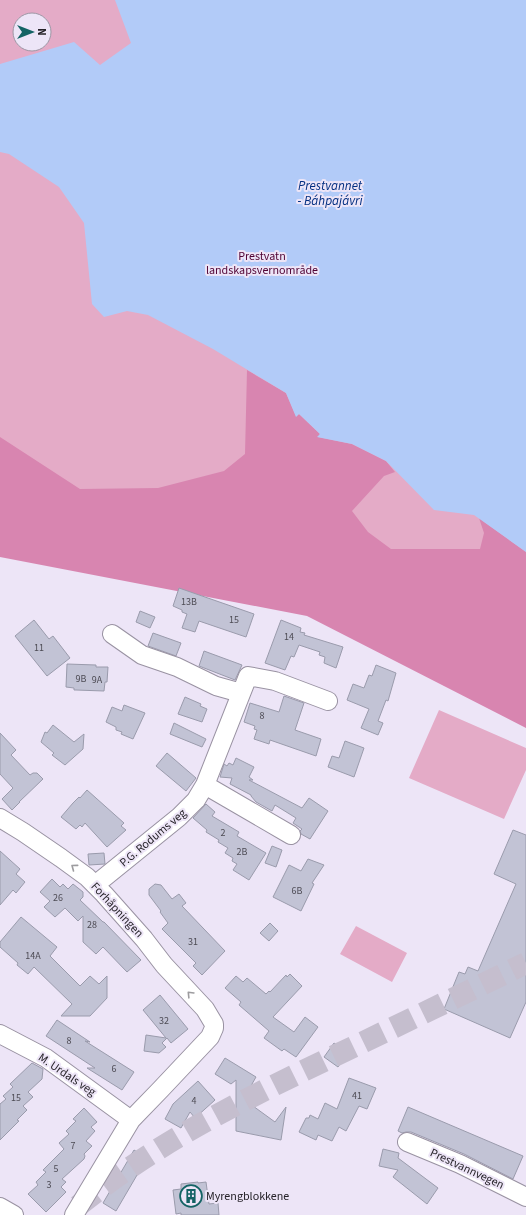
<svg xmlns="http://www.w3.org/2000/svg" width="526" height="1215" viewBox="0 0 526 1215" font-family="'Source Sans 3',sans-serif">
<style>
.green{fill:#e4abc7;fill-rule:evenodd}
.forest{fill:#d885b0}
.water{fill:#b2cbf8}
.building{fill:#c2c3d5;stroke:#9a9bac}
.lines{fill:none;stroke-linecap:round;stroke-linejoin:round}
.major-tunnel{stroke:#c5bece;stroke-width:22;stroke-dasharray:22 11;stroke-linecap:butt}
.minor-casing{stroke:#9992a2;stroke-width:20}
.minor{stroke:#fff;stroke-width:18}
.oneway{stroke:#9d9c9f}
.labels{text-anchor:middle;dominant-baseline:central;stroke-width:4;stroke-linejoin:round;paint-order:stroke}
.number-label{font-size:10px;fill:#4d4b54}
.park-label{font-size:12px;fill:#500334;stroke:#ede5f7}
.street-label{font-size:12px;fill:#262329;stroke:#ede5f7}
.poi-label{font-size:12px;fill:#262329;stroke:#ede5f7;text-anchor:start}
.water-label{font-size:13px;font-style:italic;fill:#032e80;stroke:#ede5f7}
</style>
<rect width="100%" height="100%" fill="#ede5f7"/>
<path class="green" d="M0 0H526V659L0 530ZM20 20H44V44H20Z
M439 710 526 748V770L504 819 409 778Z
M356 926 407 953 392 982 340 954Z"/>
<path class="forest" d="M247 370 286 393 296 416 299 414 320 434 318 437 352 444 386 461 395 472 384 476 352 511 368 532 391 549H480L484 533 479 518 526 552V728L307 616 0 557V437L80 489 158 488 224 471 245 454Z"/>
<path class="water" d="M115 0H526V552L474 515 434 510 386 461 352 444 317 437 320 434 299 414 296 417 286 393 213 349 148 315 127 311 104 317 92 304 84 223 59 187 9 154 0 152V64L74 42 100 65 131 43Z"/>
<path class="building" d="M179 588 254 614 246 637 199 621 195 632 182 628 187 614 182 612V610L173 606Z
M140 611 155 617 150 628 136 622Z
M34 620 49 639 53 636 70 658 47 676 15 636Z
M281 620 301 628 300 632 305 633 304 635 343 647 336 668 324 663 325 657 319 655 320 652 299 645 294 657 291 656 285 670 265 663Z
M153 633 181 643 176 656 148 646Z
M204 651 242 665 235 680 199 666Z
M67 664 96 665V667H108L107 682H105L104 691 76 690H74V688L66 687Z
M376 665 396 673 388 701 386 700 378 721 383 723 378 735 361 728 369 709 347 700 353 684 364 688 369 675 372 676Z
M284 696 304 703 295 730 321 739 316 756 270 740 269 744 254 739 257 730 254 729 255 726 244 722 250 703 279 712Z
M185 697 201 704 200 706 207 709 202 722 178 714Z
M124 705 145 713 133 739 121 734 122 732 116 730V727L106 722 112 707 122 711Z
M174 723 206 739 202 747 170 734Z
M53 725 74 742 84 734 83 749 65 765 52 755 54 753 41 742 45 732 47 733Z
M0 733 16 750 11 755 30 775 33 773H37L43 779 19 802H20L12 810 2 799 13 788 0 774Z
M345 741 364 748 354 777 328 767 332 756 339 758Z
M167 753 196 778 186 791 156 766Z
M236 758 254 767 249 777 253 780H249L302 808 309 798 328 811 310 839 301 834 300 831 302 829 293 823 296 818 275 805 272 811 256 802 251 796V795L230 784 232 778 220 777 224 764 227 766 229 763 233 765Z
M87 790 124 823 121 826 126 830 107 847 85 823 82 827 80 825 76 829 61 817 73 803 79 797 80 798Z
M206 804 215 812 212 816 239 832 237 836 266 853 249 880 233 870 237 864 232 861 233 858 225 853 228 848 218 842 219 840 206 832 207 830 193 818Z
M513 830 526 835V1002L510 1038 444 1009 459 972 465 974 468 967 478 971 516 884 494 874Z
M272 846 282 850 276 867 265 863Z
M0 851 20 869 16 874 25 882 16 893 13 890 0 905Z
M104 853 105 864 89 865 88 854Z
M308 859 324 865 312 883 314 884 301 911 273 897 289 865 301 871Z
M52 879 60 887 63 884 68 889 73 884 83 892V897L80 900 103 922H104L141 960 127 972 103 947 96 954 83 942V916L78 921 65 908 55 917 44 907 50 901 40 892Z
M155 884 161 885 172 899 179 894 186 903 182 906 225 951 202 975 193 966 196 963 162 929 168 923 160 912 161 911 149 895V889Z
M21 917 57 947 50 956 80 986 90 976 99 984 107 976V998L90 1016H61L72 1004 34 967 28 974 17 965 18 963 0 947V942Z
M270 923 278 931 269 941 260 933Z
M290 974 302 986 273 1017 294 1032 305 1017 318 1027 296 1057 284 1049 282 1051 264 1038 269 1031 239 1005 241 1002 225 988 236 976 243 982 247 978 266 994 269 991 270 992 286 975 287 977Z
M160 995 188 1029 171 1043 167 1038 162 1043 166 1047 159 1053 144 1051 146 1035 166 1038 143 1010Z
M57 1020 90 1042 85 1041 134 1072 122 1090 87 1068H95L46 1036Z
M334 1043 348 1053 338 1067 324 1057Z
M225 1058 256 1077 252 1084 253 1106 275 1122 286 1107 281 1140 236 1131V1080L231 1084 215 1074Z
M32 1063 43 1069 42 1079 28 1092 33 1097 23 1106 27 1110 17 1120 19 1121 0 1140V1104L6 1099 3 1096 13 1087 10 1084Z
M349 1078 376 1088 367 1109 359 1106 346 1131 339 1127 332 1141 318 1135 316 1140 299 1132 306 1118H309L310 1115 318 1119 325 1103 337 1109Z
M198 1081 215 1100 195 1118 190 1112 181 1128 165 1119 173 1104Z
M408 1107 523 1156 513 1179 464 1154 411 1132H406L402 1133 398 1131Z
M84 1108 97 1122 91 1127 95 1131 86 1141 92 1146 84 1154 85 1156 84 1159 62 1179 66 1182 61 1187 66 1192 46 1212 28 1194 38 1185 36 1182 46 1172 43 1170 64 1149 59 1143 69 1134 66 1131 76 1121 73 1119Z
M383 1149 399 1153 398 1158 438 1188 427 1204 393 1177 398 1170 379 1166Z
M134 1150 147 1158 116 1211 103 1203Z
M198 1182V1183L206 1182 209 1204 218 1203 219 1215H181V1213L176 1214 173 1190 181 1189V1184Z"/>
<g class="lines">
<path class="major-tunnel" d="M78 1206C156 1143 241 1101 330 1058 395 1027 461 995 526 963"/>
<g class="minor-casing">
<path id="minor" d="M112 634 142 655 177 667 216 686 241 693
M205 785 291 835
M0 818 23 832 61 858 87 877 104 894 144 939 164 965 205 1009 214 1024V1028L210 1037 161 1089 131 1120 74 1215
M95 885 179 817 196 800 205 785 248 676 275 681 328 701
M0 1034 46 1058 131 1120
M407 1142 460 1164 526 1197
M0 1207 14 1215"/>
</g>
<use href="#minor" class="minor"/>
</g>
<defs><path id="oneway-chevron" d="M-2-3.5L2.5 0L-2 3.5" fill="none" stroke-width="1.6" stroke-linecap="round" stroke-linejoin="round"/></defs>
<g class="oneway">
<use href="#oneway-chevron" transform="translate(74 867) rotate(-143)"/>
<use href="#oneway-chevron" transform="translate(190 994) rotate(-134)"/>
</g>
<defs>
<g id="building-ring" transform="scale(1.15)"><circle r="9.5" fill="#ede5f7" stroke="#136364" stroke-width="1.5"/><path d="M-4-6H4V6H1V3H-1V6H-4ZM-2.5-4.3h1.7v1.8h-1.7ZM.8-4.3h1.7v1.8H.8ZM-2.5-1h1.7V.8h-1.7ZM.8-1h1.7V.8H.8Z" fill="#136364"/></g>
</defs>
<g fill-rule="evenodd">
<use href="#building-ring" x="191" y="1196"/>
</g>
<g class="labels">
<g class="number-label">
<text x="189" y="602">13B</text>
<text x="234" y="620">15</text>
<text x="289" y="637">14</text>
<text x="39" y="648">11</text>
<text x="81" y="679">9B</text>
<text x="97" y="680">9A</text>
<text x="262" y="716">8</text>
<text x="223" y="833">2</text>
<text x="242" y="852">2B</text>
<text x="297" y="891">6B</text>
<text x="58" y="898">26</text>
<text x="92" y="925">28</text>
<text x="193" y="942">31</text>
<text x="33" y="956">14A</text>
<text x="164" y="1021">32</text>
<text x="69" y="1041">8</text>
<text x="114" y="1069">6</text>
<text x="357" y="1096">41</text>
<text x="16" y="1098">15</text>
<text x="194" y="1101">4</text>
<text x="73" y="1146">7</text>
<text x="56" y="1169">5</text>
<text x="49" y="1185">3</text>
</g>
<g class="park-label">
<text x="262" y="256">Prestvatn<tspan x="262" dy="14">landskapsvernområde</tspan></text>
</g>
<g class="street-label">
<text transform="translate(153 838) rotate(-40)">P.G. Rodums veg</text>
<text transform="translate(117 910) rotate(47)">Forhåpningen</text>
<text transform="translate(67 1075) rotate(34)">M. Urdals veg</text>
<text transform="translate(467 1169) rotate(25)">Prestvannvegen</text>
</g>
<g class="poi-label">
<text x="206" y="1196">Myrengblokkene</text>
</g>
<g class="water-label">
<text x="330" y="186">Prestvannet<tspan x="330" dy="15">- Báhpajávri</tspan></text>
</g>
</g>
<g transform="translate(32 32) rotate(90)"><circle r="19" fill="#ede5f7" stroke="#9d97a5"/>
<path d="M0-3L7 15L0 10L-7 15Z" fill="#136364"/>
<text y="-6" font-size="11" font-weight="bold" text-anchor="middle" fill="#262329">N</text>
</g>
</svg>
